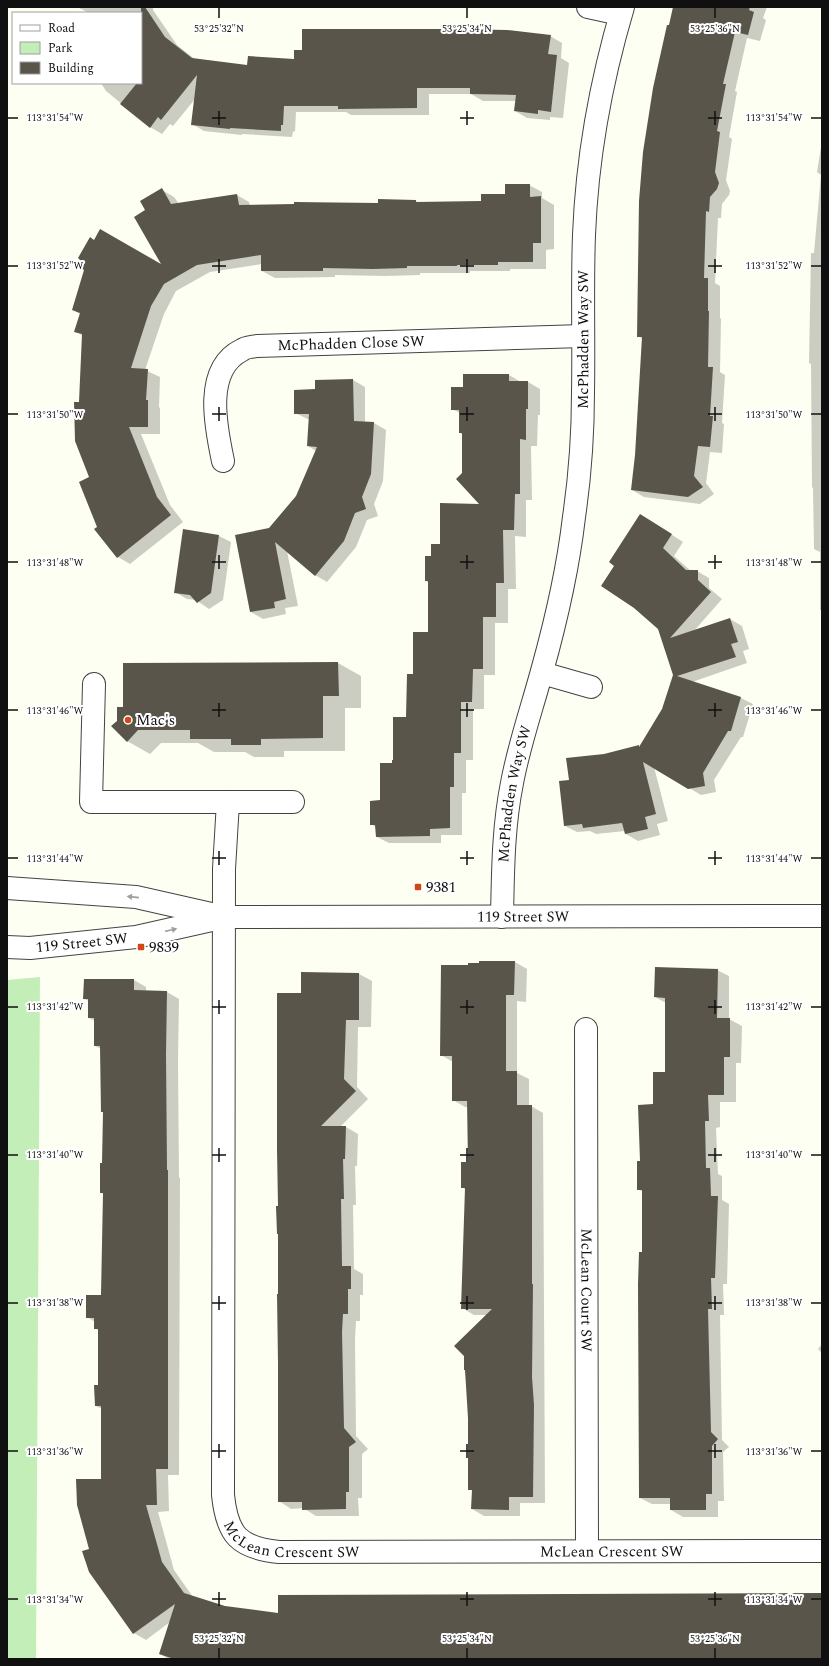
<svg xmlns="http://www.w3.org/2000/svg" width="829" height="1666" viewBox="0 0 829 1666" font-family="Spectral,serif">
<style>
.green{fill:#c3eeb7}
.shadow{fill:#0003}
.building{fill:#5a554b}
.lines{fill:none;stroke-linecap:round;stroke-linejoin:round}
.minor-casing{stroke:#434343;stroke-width:24}
.minor{stroke:#fff;stroke-width:22}
.oneway{fill:#9f9f9f}
.ticks{fill:none;stroke:#101010;stroke-width:1.5}
.poi-dot{fill:#cf4818;stroke:#fff;stroke-width:1.5}
.labels{text-anchor:middle;dominant-baseline:central;stroke-width:4;stroke-linejoin:round;paint-order:stroke}
.street-label{font-size:15px;fill:#101010;stroke:#fff}
.poi-label{font-size:15px;fill:#101010;stroke:#fff;text-anchor:start}
.ticks-label{font-size:10px;text-anchor:middle;fill:#101010;stroke:#fff;stroke-width:4;stroke-linejoin:round;paint-order:stroke}
</style>
<rect width="100%" height="100%" fill="#fefff3"/>
<path class="green" d="M40 977 36 1659H7V980Z"/>
<path class="shadow" d="M77 7H153V10L177 45 196 60 248 66 550 36 562 43 561 58 569 63 563 118 550 117V120L527 118 515 111 516 101H483L471 94H429V115H351L346 112H296L295 132 293 131 292 137 242 134V135L204 131 192 124 195 99 173 126 170 124 162 134 150 127 106 91 101 83H141V13H89Z
M674 7H767L763 18 766 20 760 41 747 38 735 91 737 92 729 137 732 139 726 180 730 191 729 195 722 204 721 218H718L715 283 720 286V318L721 319 720 372 725 375 722 423 724 424 722 453 710 452 706 483 714 494 700 504 644 497 632 490 636 455 643 339 638 336 669 26Z
M822 141V610H820V552L814 549 813 488 812 487 811 364 809 363 811 253H814L821 175 817 172Z
M529 185 542 192V198L554 205V249L546 250V269H510V271H470V273H420V275L386 276 335 275V277L275 278 262 271V264L210 272 176 291 164 314 145 370 160 377 159 407 160 408V434H141L170 505 183 522 130 564 118 557 98 527 80 403 83 336 75 331 80 314 73 310 95 241 164 267 147 210 162 190 174 197 179 204 237 195 249 202 250 206 379 204 416 201 420 203 482 202 506 195Z
M509 375 521 382H528L540 389V415H538L537 446H531L532 500H526V537L515 536 516 589H508V623H495V675H484V709H473V760H466V793H462V835H441V843H389L377 837 376 827 371 824 381 801 407 718 414 676 429 633V583L426 581 432 557 441 545 481 505 463 474V435L460 433V413L452 409 464 388Z
M353 380 365 387V423H374L386 430 383 481 374 504 378 516 367 520 356 547 327 582 315 575 287 551 298 606 285 608 286 614 263 619 251 612 269 529 297 497 316 451 308 446 310 420 295 413 316 390Z
M652 522 683 542 674 556 691 571H697L709 578V588L722 599 694 631 730 619 742 626 749 649 743 651 747 663 692 682 741 698 753 704 743 737H741L714 780 716 792 701 795 654 767 668 821 657 824 660 835 638 841 626 834 625 831 596 834 590 831 577 832 565 826 570 780 604 755 640 747 663 709 674 675Z
M219 536 231 542 223 600 209 609 196 600 187 599 175 592Z
M338 663 361 676V708H345V751H284V757H254L245 752H214L198 743H161L150 754 127 741 118 721 124 708Z
M515 962 527 969 526 1002 517 1001V1073L529 1079V1106H531L543 1113 545 1503H520V1516H484L472 1509 473 1491 469 1489 487 1315H474L462 1308 466 1190 462 1187 469 1163 468 1107H465L453 1100V1062L441 1055 469 966Z
M717 970 729 976V1019L742 1026 741 1063H736V1102H720V1127L716 1128 718 1174 722 1176V1200L729 1204 727 1284H723L724 1315H720L722 1440 729 1447 723 1452 724 1501H718V1517H683L671 1510V1504H652L640 1498 643 1192 638 1189 641 1162 654 1105 666 1073V1003L655 997Z
M359 974 372 981 371 1027H358L357 1087 368 1099 340 1127H346L358 1134 357 1166H355L356 1205H353L354 1269 363 1274V1295H360V1321H356L355 1339 356 1436 368 1449 362 1454V1498H358L359 1516H316L303 1508 291 1509 279 1501V1235L278 1234 280 1207 302 994Z
M134 980 146 987V991L167 992 179 999 178 1061 179 1177 180 1178 179 1475H168L169 1511 158 1512 174 1570 193 1597 225 1607 279 1614V1596L822 1594V1659H169L160 1654 170 1622 146 1640 134 1633 90 1549 102 1480V1409L96 1406 99 1386V1331L95 1328V1322L87 1317 102 1296 104 1194 101 1193 103 1164 104 1113 101 1049 95 1046V1021L89 1018V1001L84 999Z
M822 1344V1353L818 1349Z"/>
<path class="building" d="M141 7H145L165 37 192 58 247 65 248 56 294 59V50H302V29H454L507 30 551 35 548 54 557 55 551 112 538 110V114L514 111 516 95 470 94V88H417V108L338 109V106H284L283 125H281V131L230 128V129L191 125 197 75 161 120 158 117 150 128 120 104 137 83H141Z
M673 7H750L749 10 754 12 748 35 735 32 723 84H726L717 131 720 132 715 172 719 183 717 189 710 197 709 212 706 211 704 278H708V311H709L708 367H713L710 416H713L710 447 698 446 694 476 703 487 688 497 631 490 635 455 642 337H637L639 201 643 152 653 88 667 25H669Z
M505 184H530V197L541 196V243H533V262H498V265H457V266H407V268L373 269 323 268V271H261V255L197 265 164 284 151 306 131 368 148 369 146 400H148V427H129L157 497 171 515 117 558 94 529 97 527 79 482 89 477 75 441 74 402H79L82 334 74 332 80 313 72 310 84 270 77 265 80 260 78 258 90 237 94 240 100 229 161 264 134 217 145 210 140 201 162 188 171 204 237 194 239 205 294 204V202L378 203V199L416 200V202L481 201V194H505Z
M463 374H509V381H528V409H526V440L520 439V494H515L514 530H503L504 583H496V617H483V669H473L472 702H461V753H454V787H450V828L430 829V836L376 837 375 825H370V801L380 800V763H392V760H393V717H406L407 674H413V632H428V581H425V556H431V544H440V503L479 504 456 479 462 473V433H459V410H451V387H463Z
M353 379 354 421 374 422 371 474 362 497 366 509 355 513 344 541 315 576 275 542 286 599 274 602 275 608 250 612 235 535 269 528 296 496 317 447 307 446 309 414H294V390L315 389V380Z
M640 514 672 534 663 548 686 570H698V580L711 592 670 638 730 618 738 642 731 644 736 657 677 676 741 697 731 731H728L703 773 705 786 688 789 643 762 656 814 645 817 648 829 625 834 622 823 583 828 582 824 564 826 559 781 569 780 566 758 604 754 639 745V747L662 709 673 675 658 629 634 608 601 586 614 566 609 562Z
M183 529 219 535 211 593 197 603 190 595 174 593Z
M338 662 339 696H323V738L261 739V745H231V739H190V730H138L127 742 111 726 117 721V707H123V663Z
M479 961H515L514 995H506V1071H517V1105H532V1284H533L532 1377 534 1405 533 1497H509V1510L471 1509 472 1490H468V1418L465 1370H464V1356L454 1346 492 1309H461L465 1188H461V1162H468L467 1101H452V1056H440L441 965H468V963H479Z
M655 967 718 969 717 1018H730V1057H724V1095H708L709 1121H705L706 1168H710L711 1196H718L715 1278H711L712 1309H708L711 1432 718 1439 712 1446V1494H706V1510H670V1498H639L638 1284 639 1252H642V1190H637V1161H640L638 1105 653 1104V1072H665V998L654 997Z
M301 972 359 973V1020H346L344 1079 356 1091 321 1126H346L345 1159H343L344 1199H341L342 1266H351V1289H348V1314H343L342 1332 344 1428 356 1442 349 1447V1492H346V1509L302 1510V1502H278V1363L277 1294H278V1234H277L276 1206H278L277 1150V993H301Z
M84 979H134V990L167 991 166 1054 167 1170H168V1469H156L157 1505H146L162 1562 184 1593 225 1606 278 1613V1595L822 1593V1659H174L159 1654 175 1604 133 1634 89 1572 82 1551 89 1549 77 1505 76 1479H101V1406H95L94 1385H98V1329H94V1318H86V1295H101L103 1193H100V1163H102L103 1112H101L100 1046H94V1018H88V999H83Z"/>
<g class="lines">
<g class="minor-casing">
<g id="minor">
<path d="M588 7 620 14"/>
<path id="s1" d="M223 461C216 428 203 369 242 350 246 347 252 347 257 346L583 336"/>
<path d="M542 673 591 687"/>
<path d="M94 684 91 802H293"/>
<path id="s2" d="M228 802 224 869 223 1495C227 1535 239 1548 279 1552L822 1551"/>
<path d="M7 888 136 897 220 916"/>
<path id="s3" d="M502 917C503 872 503 828 512 783 519 745 532 708 542 671 556 621 568 569 574 517 580 476 583 434 583 392 584 340 582 287 584 235 587 158 601 81 623 7"/>
<path id="s4" d="M7 947 30 948 136 937 225 917 822 916"/>
<path id="s5" d="M586 1029 587 1551"/>
</g>
</g>
<use href="#minor" class="minor"/>
</g>
<defs><path id="oneway-solid" d="M-6-.8H1V-3.2L6.5 0L1 3.2V.8H-6Z"/></defs>
<g class="oneway">
<use href="#oneway-solid" transform="translate(133 897) rotate(-174)"/>
<use href="#oneway-solid" transform="translate(171 930) rotate(-13)"/>
</g>
<path class="ticks" d="M219 8V18M467 8V18M715 8V18M219 111V125M467 111V125M715 111V125M8 118H18M212 118H226M460 118H474M708 118H722M811 118H821M219 259V273M467 259V273M715 259V273M8 266H18M212 266H226M460 266H474M708 266H722M811 266H821M219 407V421M467 407V421M715 407V421M8 414H18M212 414H226M460 414H474M708 414H722M811 414H821M219 555V569M467 555V569M715 555V569M8 562H18M212 562H226M460 562H474M708 562H722M811 562H821M219 703V717M467 703V717M715 703V717M8 710H18M212 710H226M460 710H474M708 710H722M811 710H821M219 851V865M467 851V865M715 851V865M8 858H18M212 858H226M460 858H474M708 858H722M811 858H821M219 1000V1014M467 1000V1014M715 1000V1014M8 1007H18M212 1007H226M460 1007H474M708 1007H722M811 1007H821M219 1148V1162M467 1148V1162M715 1148V1162M8 1155H18M212 1155H226M460 1155H474M708 1155H722M811 1155H821M219 1296V1310M467 1296V1310M715 1296V1310M8 1303H18M212 1303H226M460 1303H474M708 1303H722M811 1303H821M219 1444V1458M467 1444V1458M715 1444V1458M8 1451H18M212 1451H226M460 1451H474M708 1451H722M811 1451H821M219 1592V1606M467 1592V1606M715 1592V1606M8 1599H18M212 1599H226M460 1599H474M708 1599H722M811 1599H821M219 1648V1658M467 1648V1658M715 1648V1658"/>
<g class="poi-dot">
<circle cx="128" cy="720" r="4"/>
<rect x="414" y="883" width="8" height="8" rx="2"/>
<rect x="137" y="943" width="8" height="8" rx="2"/>
</g>
<g class="labels">
<g class="street-label">
<text stroke="none"><textPath href="#s3" startOffset="586">McPhadden Way SW</textPath></text>
<text stroke="none"><textPath href="#s1" startOffset="231">McPhadden Close SW</textPath></text>
<text stroke="none"><textPath href="#s3" startOffset="124">McPhadden Way SW</textPath></text>
<text stroke="none"><textPath href="#s4" startOffset="519">119 Street SW</textPath></text>
<text stroke="none"><textPath href="#s4" startOffset="75">119 Street SW</textPath></text>
<text stroke="none"><textPath href="#s5" startOffset="261">McLean Court SW</textPath></text>
<text stroke="none"><textPath href="#s2" startOffset="792">McLean Crescent SW</textPath></text>
<text stroke="none"><textPath href="#s2" startOffset="1116">McLean Crescent SW</textPath></text>
</g>
<g class="poi-label">
<text x="136" y="720">Mac's</text>
<text x="426" y="887">9381</text>
<text x="149" y="947">9839</text>
</g>
</g>
<g class="ticks-label">
<text x="219" y="32">53°25'32"N</text>
<text x="467" y="32">53°25'34"N</text>
<text x="715" y="32">53°25'36"N</text>
<text x="774" y="121">113°31'54"W</text>
<text x="55" y="121">113°31'54"W</text>
<text x="774" y="269">113°31'52"W</text>
<text x="55" y="269">113°31'52"W</text>
<text x="774" y="418">113°31'50"W</text>
<text x="55" y="418">113°31'50"W</text>
<text x="55" y="566">113°31'48"W</text>
<text x="774" y="566">113°31'48"W</text>
<text x="55" y="714">113°31'46"W</text>
<text x="774" y="714">113°31'46"W</text>
<text x="55" y="862">113°31'44"W</text>
<text x="774" y="862">113°31'44"W</text>
<text x="55" y="1010">113°31'42"W</text>
<text x="774" y="1010">113°31'42"W</text>
<text x="55" y="1158">113°31'40"W</text>
<text x="774" y="1158">113°31'40"W</text>
<text x="55" y="1306">113°31'38"W</text>
<text x="774" y="1306">113°31'38"W</text>
<text x="55" y="1455">113°31'36"W</text>
<text x="774" y="1455">113°31'36"W</text>
<text x="55" y="1603">113°31'34"W</text>
<text x="774" y="1603">113°31'34"W</text>
<text x="219" y="1642">53°25'32"N</text>
<text x="467" y="1642">53°25'34"N</text>
<text x="715" y="1642">53°25'36"N</text>
</g>
<rect width="829" height="1666" fill="none" stroke="#101010" stroke-width="16"/>
<rect x="12" y="12" width="130" height="72" fill="#ffffff" stroke="#9f9f9f"/>
<rect x="20" y="25" width="20" height="6" fill="#ffffff" stroke="#9f9f9f"/>
<text x="48" y="32" font-size="12" fill="#101010">Road</text>
<rect x="20" y="42" width="20" height="12" fill="#c3eeb7" stroke="#9f9f9f"/>
<text x="48" y="52" font-size="12" fill="#101010">Park</text>
<rect x="20" y="62" width="20" height="12" fill="#5a554b" stroke="#9f9f9f"/>
<text x="48" y="72" font-size="12" fill="#101010">Building</text>
</svg>
